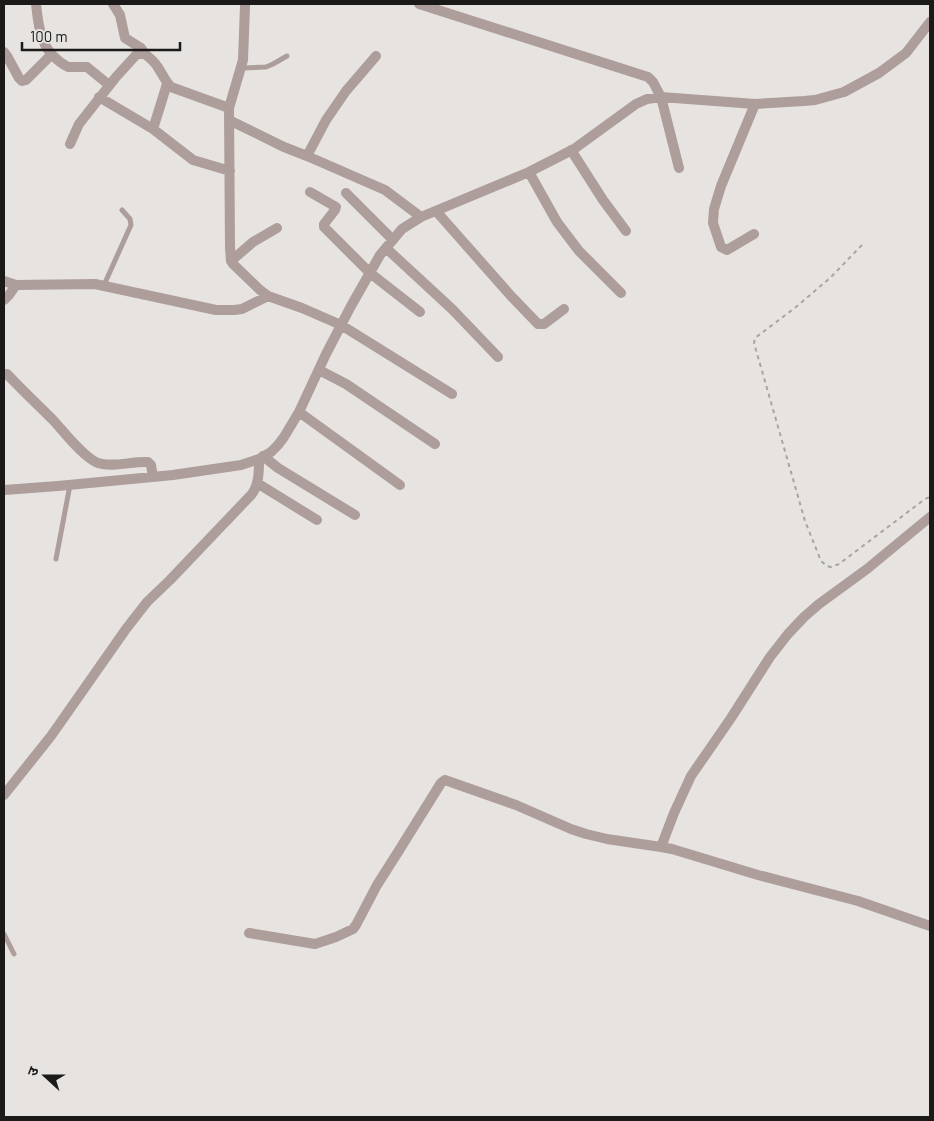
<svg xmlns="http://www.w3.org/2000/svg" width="934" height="1121" viewBox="0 0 934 1121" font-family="Barlow,'Noto Sans Devanagari',sans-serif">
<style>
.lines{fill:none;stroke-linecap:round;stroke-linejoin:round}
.path{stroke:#a7a5a3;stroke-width:2;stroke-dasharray:4 4;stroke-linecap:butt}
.lane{stroke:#ad9d9b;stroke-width:5}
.street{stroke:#ad9d9b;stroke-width:10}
</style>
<rect width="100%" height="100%" fill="#e6e3e0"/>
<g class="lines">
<path class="path" d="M862 245 830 278 796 307 755 338 754 343 805 521 821 561 827 566 831 567 839 564 925 499 930 497"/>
<path class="lane" d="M241 68 266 67 273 64 287 56
M104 285 131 225 130 219 122 210
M56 559 70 485
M4 934 14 954"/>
<path class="street" d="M36 4C39 32 41 52 68 67H87L109 85
M113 4 120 15 125 38 141 48 145 54
M419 4 648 77 653 82 661 97 679 168
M245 6 243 60 229 108 230 248 231 261 233 264 260 290 268 296 302 308 341 325 452 394
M4 52 7 56 19 78 22 81 26 80 52 54
M99 97 153 129 193 160 230 171
M229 120 284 147 307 156 385 190 421 217
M153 129 167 84
M70 144 79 124 116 77 137 54H145C150 58 154 61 157 66 162 73 165 81 171 87L229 108
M571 150 603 200 626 231
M307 156 326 120 346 91 376 56
M529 172 557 222 579 251 621 293
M310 192 336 207 335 210 324 224V227L370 273 420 312
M346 193 393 240
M436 211 511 296 538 324H544L564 309
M754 234 727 250 721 247 713 223 714 209 721 186 755 104
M386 248 452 309 498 357
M231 261 253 242 277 228
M4 281 16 285 95 284 216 310H234L242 309 268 296
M4 300 9 295 16 285
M319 370 346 384 435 444
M7 374C22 390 38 405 54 421 64 432 84 458 98 463 113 468 132 461 148 462L151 465 153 477
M299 412 400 485
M263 456 278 468 355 515
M257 483 317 520
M4 490 58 486 173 475 241 465 259 459 271 452 278 445 284 437 299 412 326 354 351 306 380 255 402 229 421 217 529 172 574 149 636 104 647 99 661 97 755 104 804 101 815 100 844 92 879 73 906 53 930 22
M4 795 51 736 126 629 147 602 170 580 252 494C259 484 259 471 259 459
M661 847 674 813 691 776 731 718 770 657 788 634 804 617 819 604 867 569 930 517
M249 933 315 944 336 937 353 929 356 925 377 885 398 852 441 783 445 780 516 805 571 829 586 834 607 839 661 847 672 849 758 875 858 901 930 926"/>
</g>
<rect width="934" height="1121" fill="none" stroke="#1b1a19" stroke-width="10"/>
<g transform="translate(45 1076) rotate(291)" stroke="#e6e3e0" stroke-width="4" paint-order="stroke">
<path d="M0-4L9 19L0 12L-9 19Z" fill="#1b1a19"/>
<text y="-8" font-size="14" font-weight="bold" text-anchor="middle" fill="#1b1a19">उ</text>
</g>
<path d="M22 42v8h158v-8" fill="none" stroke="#1b1a19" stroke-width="2.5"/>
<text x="30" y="42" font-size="15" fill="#1b1a19" stroke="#e6e3e0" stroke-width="4" paint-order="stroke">100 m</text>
</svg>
